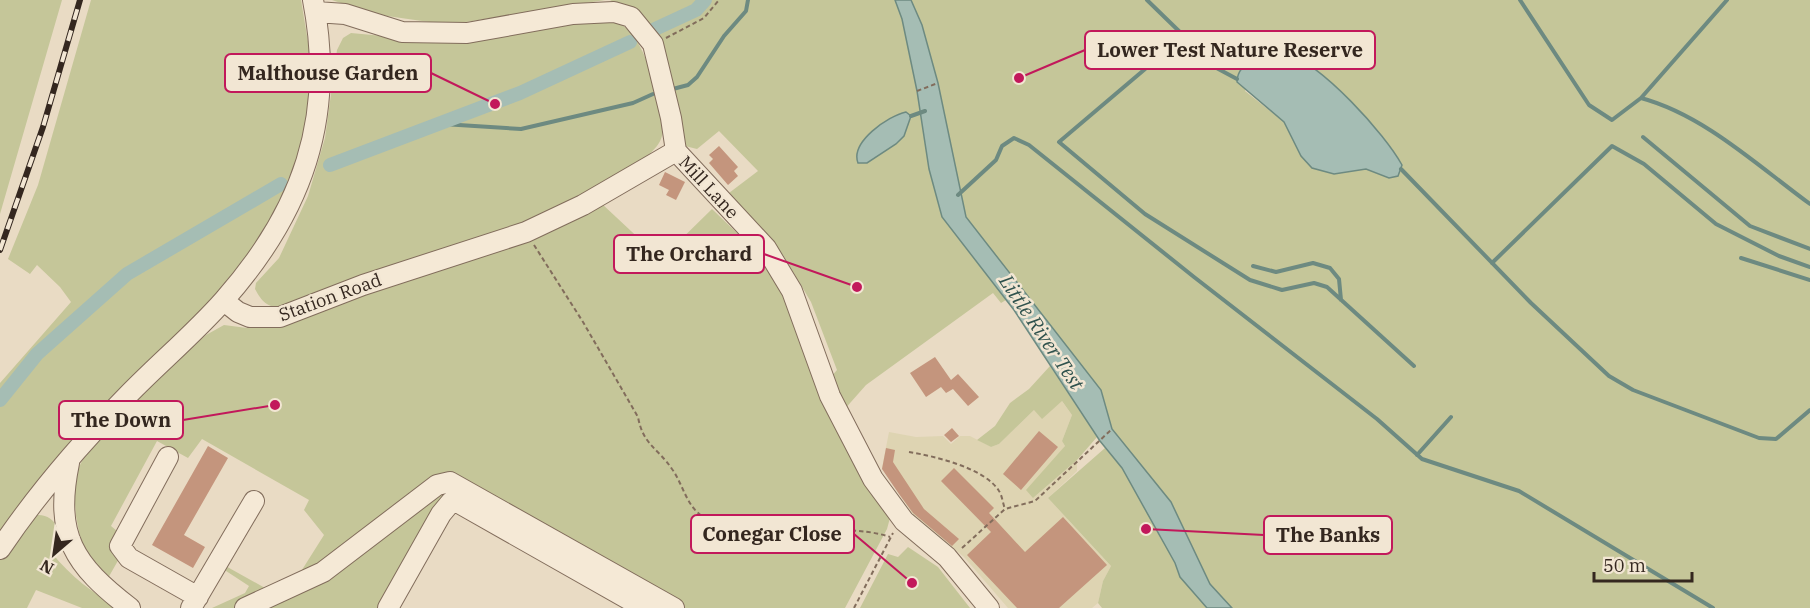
<svg xmlns="http://www.w3.org/2000/svg" width="1810" height="608" viewBox="0 0 1810 608" font-family="'IBM Plex Serif',serif">
<style>
.farmland{fill:#ded4b2}
.green{fill:#c5c699;fill-rule:evenodd}
.water{fill:#a5bdb4;stroke:#6d8a81;stroke-width:1.5}
.lines{fill:none;stroke-linecap:round;stroke-linejoin:round}
.stream{stroke:#6d8a81;stroke-width:4}
.canal{stroke:#a5bdb4;stroke-width:14}
.building{fill:#c4957d}
.minor-casing{stroke:#826d5c;stroke-width:22}
.path{stroke:#826d5c;stroke-width:2;stroke-dasharray:4.5 3;stroke-linecap:butt}
.minor{stroke:#f5e9d6;stroke-width:20}
.rail-casing{stroke:#34271f;stroke-width:6}
.rail{stroke:#f2e6d3;stroke-width:4;stroke-dasharray:11;stroke-linecap:butt}
.labels{text-anchor:middle;dominant-baseline:central;stroke-width:5;stroke-linejoin:round;paint-order:stroke}
.street-label{font-size:18px;fill:#34271f;stroke:#f2e6d3}
.water-label{font-size:20px;font-style:italic;fill:#2f524d;stroke:#f2e6d3}
.leader{fill:none;stroke:#c2185b;stroke-width:2}
.callout-dot{fill:#c2185b;stroke:#f2e6d3;stroke-width:2}
.callout{fill:#f2e6d3;stroke:#c2185b;stroke-width:2}
.callout-label{font-size:20px;text-anchor:middle;font-weight:bold;fill:#34271f}
</style>
<rect width="100%" height="100%" fill="#e9dbc4"/>
<path class="farmland" d="M1061 400 1072 415 1062 441 1065 446 1033 498 1077 460V471L1048 498 1111 566 1103 581 1098 603 1092 608H1008L964 557 914 516 882 468 889 432 916 437 943 436 951 444 960 436H970L991 447 999 444 1034 410Z"/>
<path class="green" d="M0 0H62L0 214Z
M91 0H301L311 60 308 127 292 188 233 279 96 418 90 416 81 426 85 430 0 540V383L71 302 60 287 37 265 30 274 8 259 38 185Z
M332 0H605L466 22H429L373 14Z
M610 0H1810V608H1232L1210 584 1171 502 1112 429 1100 390 966 217 942 103 921 117 929 169 942 217 1006 300 1001 303 993 293 866 385 843 411 830 378 837 370 811 302 783 255 729 193 758 171 719 131 697 149 685 146 662 52 665 47 645 20ZM1259 54C1268 53 1278 52 1287 54 1321 64 1386 134 1402 165L1389 178 1366 169 1334 174 1301 156 1284 122 1245 91Z
M617 21C638 35 644 54 653 77 660 96 671 128 657 146 617 194 500 231 441 252 388 270 335 289 282 308 267 307 262 302 255 289L256 283 279 258 308 196 325 138 337 50 343 38 351 33 425 40 580 22Z
M601 203 661 259 712 209 762 257 785 290 838 431 890 518 887 529 845 608H672L450 482 323 568 237 608H212L245 593 249 586 220 567 222 564 265 588 300 573 324 535 304 510 309 500 202 439 188 458 157 441 111 526 117 531 120 557 107 580 82 548 76 516 73 479 88 449 136 395 206 335 224 325 247 328 288 322Z
M1050 366 1097 437 1077 460 1033 498 1026 490 1065 446 1062 441 1072 415 1062 401 1042 419 1034 410 999 444 991 447 977 440 995 426 1010 403 1029 389Z
M1105 448 1122 468 1212 608H1102L1098 603 1103 581 1111 566 1048 498Z
M449 491 382 608H266L438 492Z
M37 515C57 514 61 535 67 551L52 553C71 577 93 593 119 608H82L36 590 27 608H0V554L31 517Z
M908 547 938 567 970 608H860L888 554 898 557Z"/>
<path class="water" d="M895 0H911L922 25 938 83 966 217 1101 390 1112 429 1171 502 1210 584 1232 608H1207L1180 577 1175 563 1122 468 1100 441 1014 310 942 217 929 169 917 91 902 19Z
M1259 54C1268 53 1278 52 1287 54 1322 64 1385 134 1402 165L1398 176 1389 178 1366 169 1334 174 1312 168 1301 156 1284 122 1237 82C1237 68 1249 62 1259 54Z
M906 112 911 116 904 136 896 144 867 163H858C850 142 888 116 906 112Z"/>
<g class="lines">
<path class="stream" d="M1147 0 1184 36 1196 57 1237 79
M1520 0 1589 105 1612 120 1641 98 1727 0
M1184 36 1059 142 1145 214 1250 280 1282 290 1314 283 1327 287 1414 366
M669 90 688 85 697 77 724 36 746 11 748 0
M1641 98C1704 115 1758 166 1810 204
M911 116 925 111
M443 124 521 129 633 103 653 94
M1643 137 1750 226 1810 249
M1401 169 1531 303 1609 376 1633 390 1759 438 1776 439 1810 410
M958 195 996 160 1002 146 1014 138 1029 145 1194 277 1377 419 1422 459 1519 491 1713 608
M1741 258 1810 280
M1492 263 1612 146 1644 164 1716 224 1779 256 1810 267
M1253 266 1276 272 1313 263 1330 268 1339 279 1341 300
M1417 455 1451 417"/>
<path class="canal" d="M655 29 696 10 705 0
M330 165 520 93 630 42
M0 400 37 354 127 274 281 184"/>
</g>
<path class="building" d="M719 146 738 167 734 171 738 176 728 185 709 163 713 159 709 155Z
M665 172 685 182 676 200 666 195 669 190 659 185Z
M935 357 951 380 958 374 979 397 968 406 953 389 946 393 941 387 926 397 910 373Z
M952 428 959 436 951 442 944 435Z
M1039 431 1058 447 1021 490 1003 474Z
M208 446 228 458 184 535 205 547 193 568 152 545Z
M886 448 895 450 893 462 924 509 959 539 952 546 913 513 899 494 882 469Z
M954 468 994 508 989 513 1025 552 1063 517 1107 565 1059 608H1017L967 555 991 532 941 481Z"/>
<g class="lines">
<g class="minor-casing">
<path id="minor" d="M316 12 345 14 402 32 467 33 573 14 614 12 631 17 653 44 671 118 676 151 766 248 792 291 830 396 873 479 904 521 947 557 989 608
M224 301 238 312 250 317H280L363 285 526 232 583 205 676 151
M168 457 120 546 129 558 198 597
M69 463C54 536 74 565 130 608
M0 549C37 494 81 443 127 396 159 363 194 334 224 300 302 212 336 118 313 0
M191 608 254 501
M245 608 323 572 437 485 450 482 674 608
M388 608 441 514 451 502H457L644 608"/>
</g>
<path class="path" d="M666 38 704 18 719 0
M917 91 938 83
M534 245 583 322 638 417C643 445 658 448 672 469 682 483 685 500 697 512 735 548 836 518 890 537
M909 452C934 456 985 468 999 491 1002 495 1003 504 1005 509
M962 548 1005 509 1035 501 1112 429
M854 608 893 533"/>
<use href="#minor" class="minor"/>
<g class="rail-casing">
<path id="rail" d="M0 250 43 127 80 0"/>
</g>
<use href="#rail" class="rail"/>
</g>
<g class="labels">
<g class="street-label">
<text transform="translate(709 187) rotate(47)">Mill Lane</text>
<text transform="translate(330 297) rotate(-20)">Station Road</text>
</g>
<g class="water-label">
<text transform="translate(1042 332) rotate(56)">Little River Test</text>
</g>
</g>
<path class="leader" d="M1019 78L1085 50M495 104L431 73M857 287L764 254M275 405L183 420M912 583L854 534M1146 529L1264 535"/>
<g class="callout-dot">
<circle cx="1019" cy="78" r="6"/>
<circle cx="495" cy="104" r="6"/>
<circle cx="857" cy="287" r="6"/>
<circle cx="275" cy="405" r="6"/>
<circle cx="912" cy="583" r="6"/>
<circle cx="1146" cy="529" r="6"/>
</g>
<g class="callout">
<rect x="1085" y="31" width="290" height="38" rx="6"/>
<rect x="225" y="54" width="206" height="38" rx="6"/>
<rect x="614" y="235" width="150" height="38" rx="6"/>
<rect x="59" y="401" width="124" height="38" rx="6"/>
<rect x="691" y="515" width="163" height="38" rx="6"/>
<rect x="1264" y="516" width="128" height="38" rx="6"/>
</g>
<g class="callout-label">
<text x="1230" y="57">Lower Test Nature Reserve</text>
<text x="328" y="80">Malthouse Garden</text>
<text x="689" y="261">The Orchard</text>
<text x="121" y="427">The Down</text>
<text x="772" y="541">Conegar Close</text>
<text x="1328" y="542">The Banks</text>
</g>
<g transform="translate(54 554) rotate(209)" stroke="#f2e6d3" stroke-width="4.5" paint-order="stroke">
<path d="M0-4.5L10 22L0 15L-10 22Z" fill="#34271f"/>
<text y="-9" font-size="16" font-weight="bold" text-anchor="middle" fill="#34271f">N</text>
</g>
<path d="M1594 572v9h98v-9" fill="none" stroke="#34271f" stroke-width="3"/>
<text x="1603" y="572" font-size="18" fill="#34271f" stroke="#f2e6d3" stroke-width="4.5" paint-order="stroke">50 m</text>
</svg>
